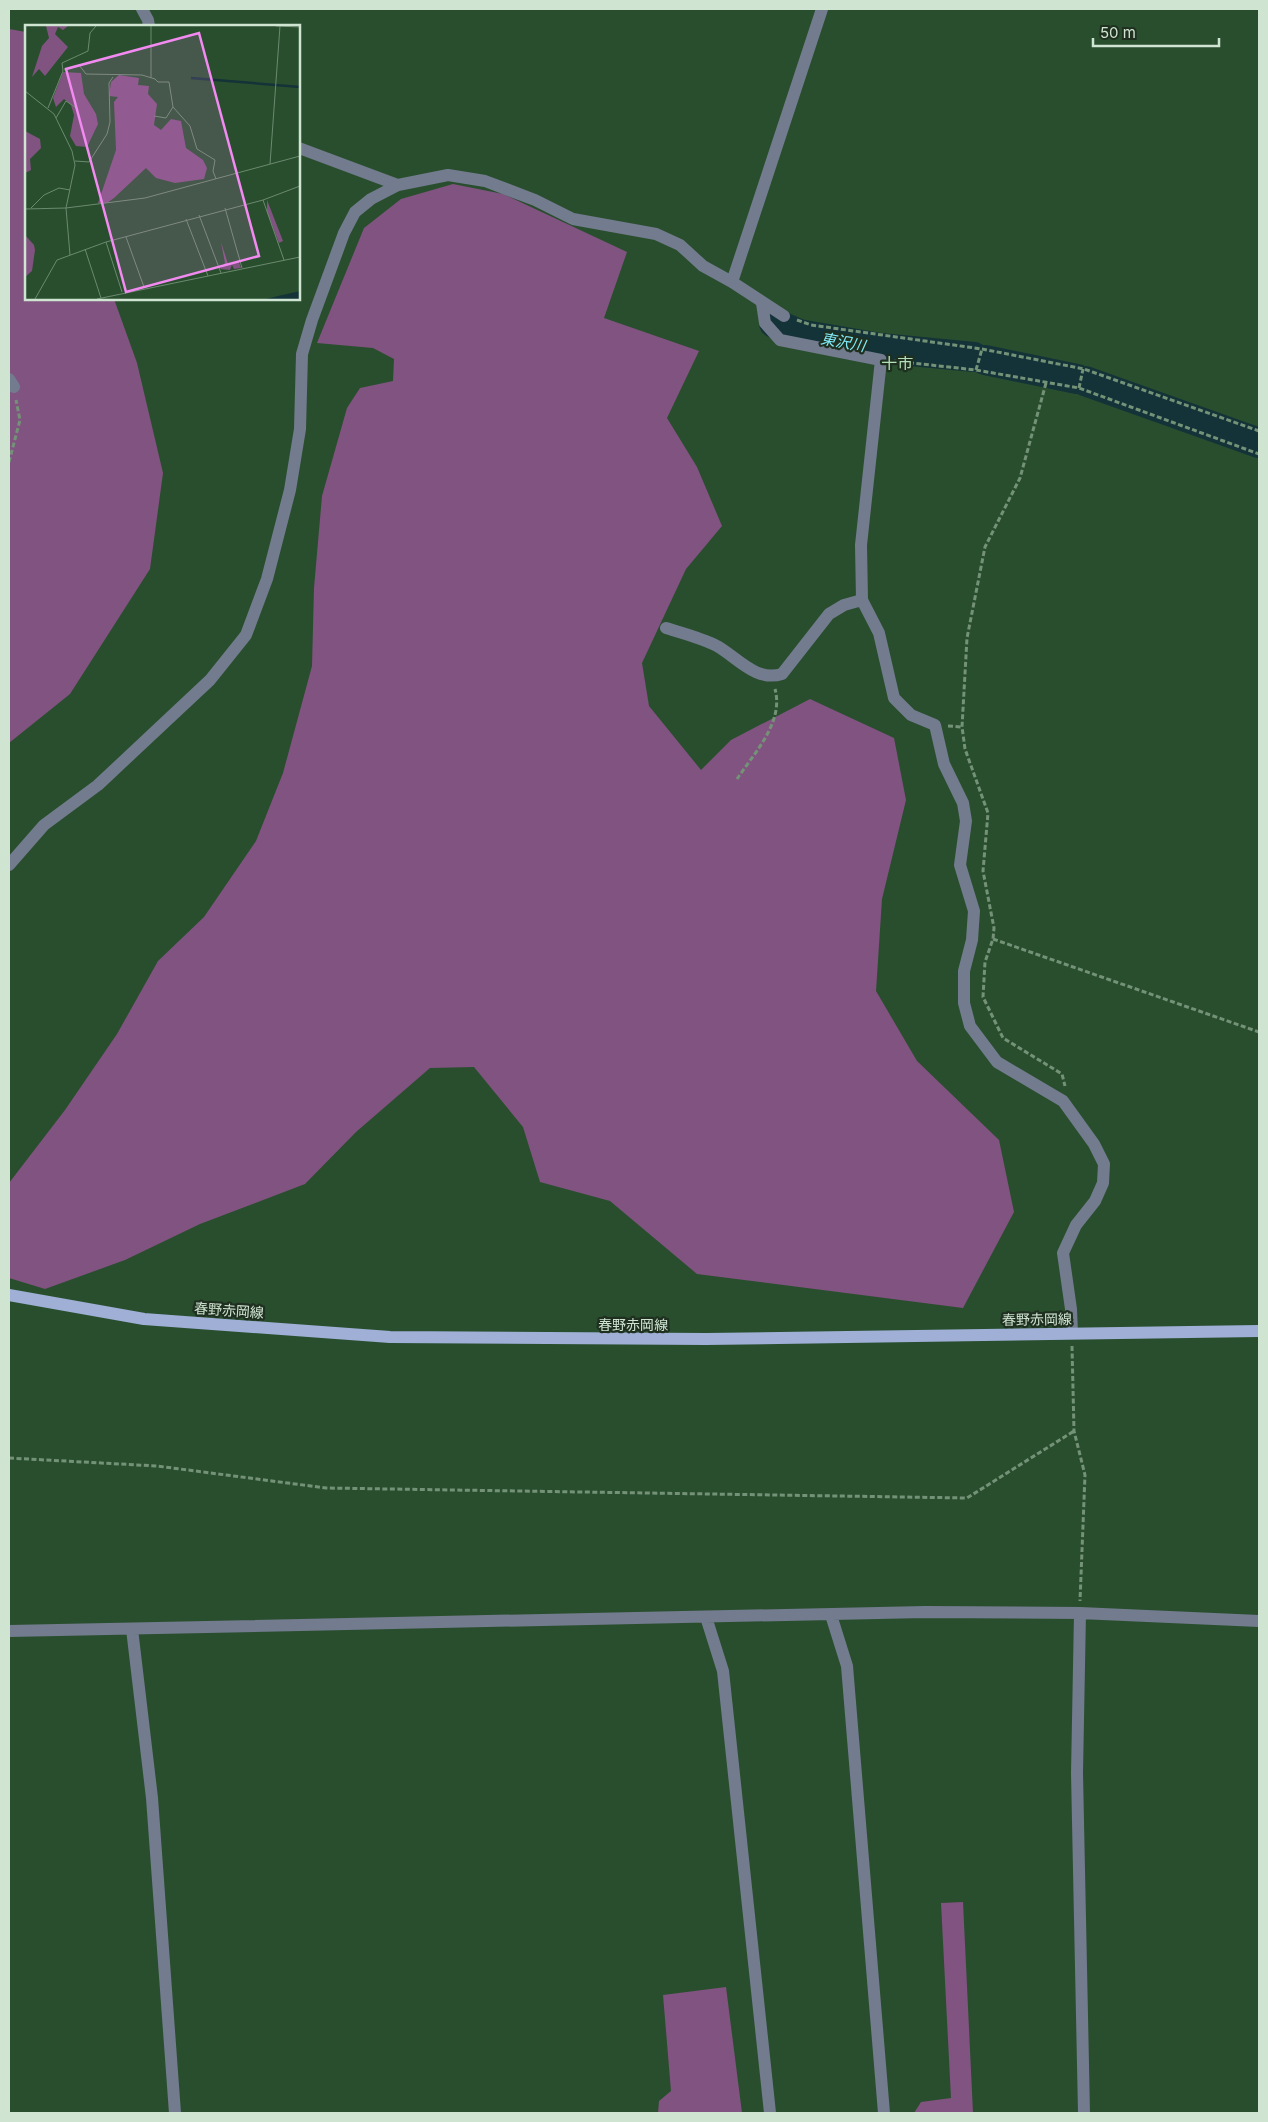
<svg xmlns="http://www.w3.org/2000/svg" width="1268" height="2122" viewBox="0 0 1268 2122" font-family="Inter,'Noto Sans JP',sans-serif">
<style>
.green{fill:#815380}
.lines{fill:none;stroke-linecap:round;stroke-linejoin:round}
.river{stroke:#133338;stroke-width:30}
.path{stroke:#749277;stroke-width:3;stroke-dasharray:5 2.5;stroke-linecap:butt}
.minor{stroke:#737b8e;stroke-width:12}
.major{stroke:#9fafd6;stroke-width:12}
.labels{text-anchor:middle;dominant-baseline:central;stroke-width:4.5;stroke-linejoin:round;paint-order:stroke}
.street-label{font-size:14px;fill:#cfe4d1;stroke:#1f3021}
.water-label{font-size:15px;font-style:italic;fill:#81ebfa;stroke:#1f3021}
.quarter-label{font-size:16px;fill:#b3deb7;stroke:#1f3021}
.inset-river{fill:none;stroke:#133338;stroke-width:2.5}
.inset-road{fill:none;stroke:#6b8a6f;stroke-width:1}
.view{fill:#f38af2;fill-opacity:0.15;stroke:#f38af2;stroke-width:2.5}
.inset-edge{fill:none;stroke:#cfe4d1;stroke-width:2.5}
</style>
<rect width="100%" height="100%" fill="#294e2e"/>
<path class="green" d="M9 29 26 32V299H114L137 363 163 473 150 569 70 694 9 743Z
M453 184 503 194 627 252 604 318 699 351 667 418 697 467 722 526 686 569 642 663 649 706 701 770 731 740 810 699 894 738 906 800 882 899 876 991 917 1061 999 1140 1014 1212 963 1308 697 1274 610 1201 540 1182 523 1127 474 1067 430 1068 356 1132 305 1184 200 1224 125 1260 45 1289 9 1278V1183L65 1110 117 1034 158 961 204 917 256 841 283 773 312 666 314 588 322 496 347 408 360 388 393 381 394 359 373 348 317 343 364 228 401 199Z
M963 1902 973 2113H914L921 2102 951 2098 941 1903Z
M726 1987 742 2113H658L659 2101 671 2091 663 1995Z"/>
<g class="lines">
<path class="river" d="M774 323 799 334 880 348 974 357
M985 360 1077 379
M1085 381 1259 443"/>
<path class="path" d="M797 320 811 325 982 349 1084 369 1259 431
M894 361 976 370 1079 388 1259 454
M976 370 982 349
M1046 383 1020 478 985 547 967 638 962 727 965 749 988 813 983 871 994 928 993 939 985 962 983 997 1003 1038 1062 1074 1065 1086
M1079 388 1083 369
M9 462 20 420 16 400
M948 726 962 727
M737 779C755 752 784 722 775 689
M993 939 1259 1032
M1072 1346 1074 1431 1085 1475 1080 1601
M9 1458 157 1466 326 1488 967 1498 1074 1431"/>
<path class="minor" d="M142 9 148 20 149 26
M299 148 398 185
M732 282 822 9
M762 303 765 323 780 340 881 360 861 545 862 600 879 633 894 698 911 715 935 725 944 764 963 803 966 821 960 865 974 911 972 940 964 971V1003L970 1026 997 1062 1063 1101 1094 1144 1104 1164 1103 1183 1095 1201 1076 1225 1063 1253 1071 1309 1072 1333
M9 379 14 387
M666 628C682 633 702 638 717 646 738 658 756 682 782 674L829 614 844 605 862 600
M9 865 44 825 98 785 210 680 246 635 267 579 290 490 300 429 302 354 312 320 344 233 355 212 371 199 398 185 448 175 485 181 535 200 573 219 656 234 680 245 703 266 732 282 784 316
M1080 1613 1077 1773 1084 2113
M831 1615 847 1666 884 2113
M706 1617 723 1671 770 2113
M132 1629 152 1798 175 2113
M9 1631 925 1612 1080 1613 1259 1621"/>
<path class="major" d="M9 1295 144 1319 390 1337 706 1339 1259 1331"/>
</g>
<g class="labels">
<g class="street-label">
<text transform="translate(229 1310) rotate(4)">春野赤岡線</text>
<text transform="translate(1037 1319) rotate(-1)">春野赤岡線</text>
<text x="633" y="1324">春野赤岡線</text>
</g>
<g class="water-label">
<text transform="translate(843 342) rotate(10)">東沢川</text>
</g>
<g class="quarter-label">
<text x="897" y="363">十市</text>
</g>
</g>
<g transform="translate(25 25)">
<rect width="275" height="275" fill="#294e2e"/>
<path d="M21 1H43L38 5 33 2 30 9 43 22 20 51 14 44 7 52 17 21 24 13ZM38 47 56 48 59 69 71 89 73 99 62 122 51 121 45 111 49 90 46 80 39 74 31 82 28 73ZM94 50 114 53 113 60 124 61 123 69 132 79 129 100 136 105 146 94 156 96 161 123 178 135 182 143 179 154 150 158 131 153 121 143 89 173 82 178H73L91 125 89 77 93 72 84 71 86 57ZM0 106 15 114 16 123 5 134 6 145 0 148ZM242 175 258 216 254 218 242 187ZM0 210 9 220 10 225 7 246 0 252ZM196 217 203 239 214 237 216 243 209 244 207 240 205 245 195 244 200 238Z" fill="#815380"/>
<path d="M275 266V274H241L253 271Z" fill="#133338"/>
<path class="inset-river" d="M166 53 275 62"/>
<path class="inset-road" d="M251 1 275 2M39 45 54 40 61 49 117 50 130 54M126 53V1M130 54 133 57H144L148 82 165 101 172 124 190 135 188 146 191 154M0 66 29 89 47 126 50 140 41 183M23 83 38 46 37 38 63 26 65 8 71 1M129 91 141 93 148 82M31 93 41 76 53 84M50 136 64 137 82 109 85 97 84 58 88 52M245 139 255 1M238 175 259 235M6 183 19 170 34 163 45 165M41 183 45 230M200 183 217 243M0 184 41 183 120 173 275 131M174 190 196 248M161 194 183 251M101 212 119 262M81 217 97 267M60 224 76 273M10 274 32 235 81 217 238 175 275 161M72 274 275 232"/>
<path class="view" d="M174 8 234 231 101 267 41 44Z"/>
<rect width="275" height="275" class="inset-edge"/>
</g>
<rect width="1268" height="2122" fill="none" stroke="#cfe4d1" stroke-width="20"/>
<path d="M1093 38v8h126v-8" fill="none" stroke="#cfe4d1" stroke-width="2.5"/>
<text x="1100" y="38" font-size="15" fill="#cfe4d1" stroke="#1f3021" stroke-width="4" paint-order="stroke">50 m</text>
</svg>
